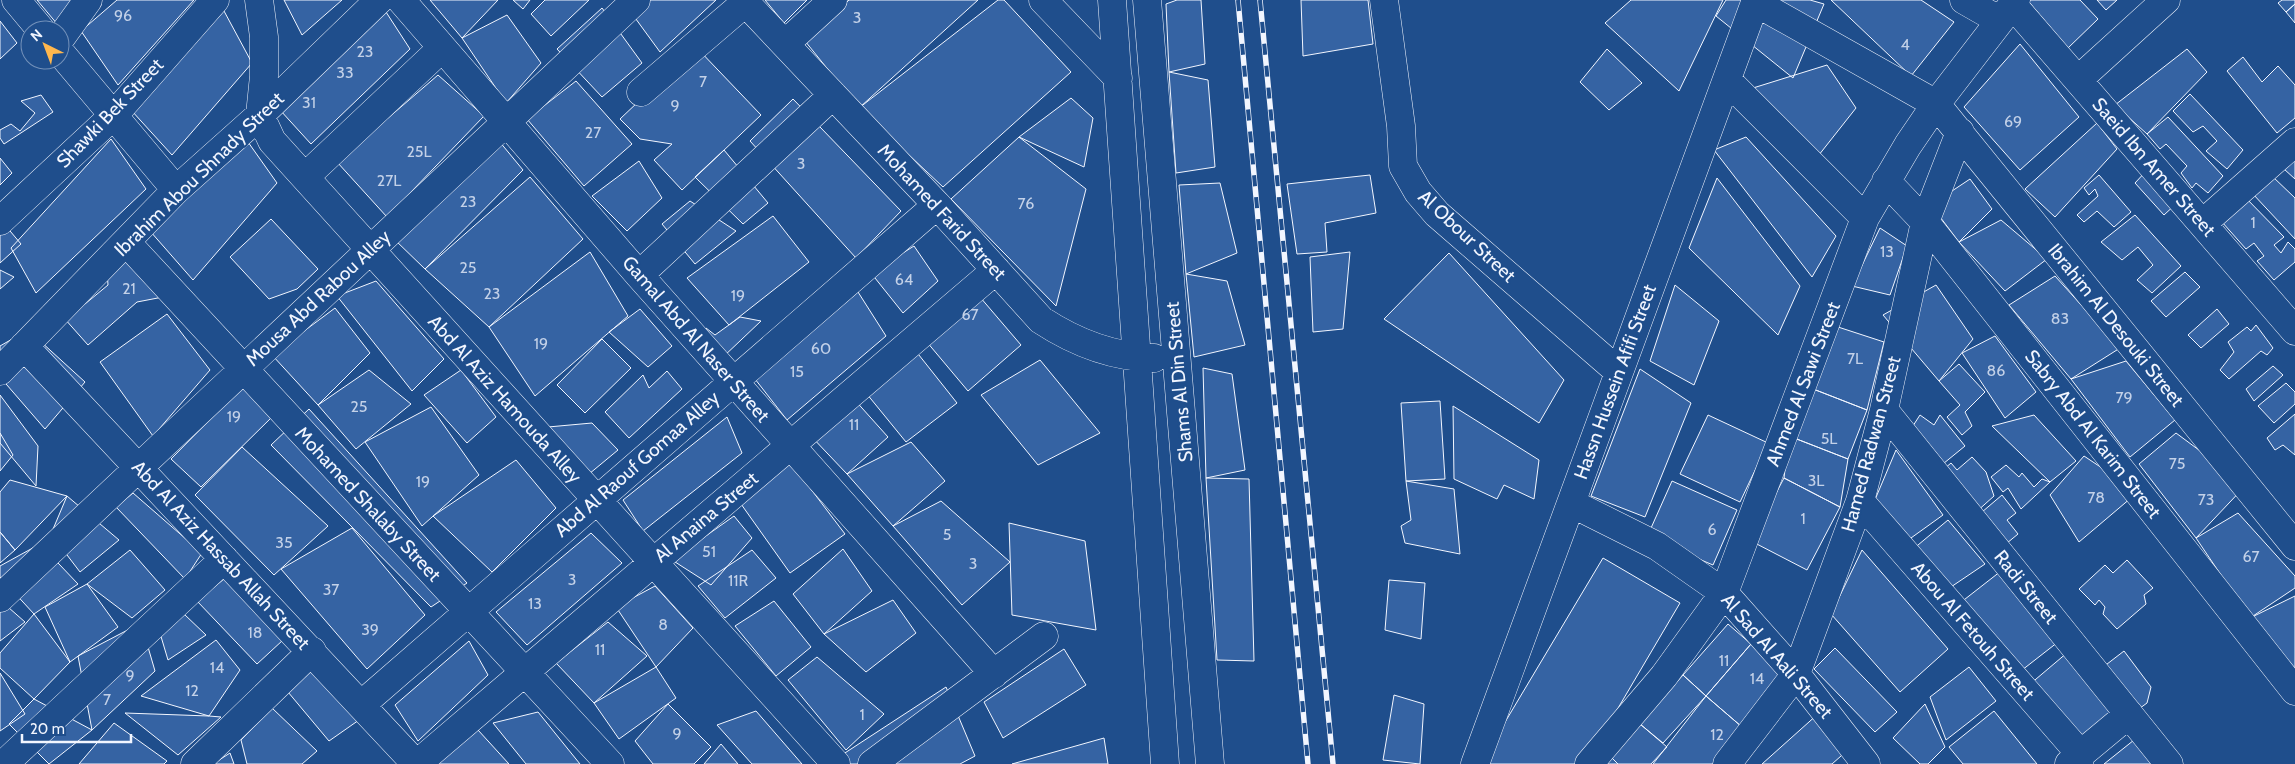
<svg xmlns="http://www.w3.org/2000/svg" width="2295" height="764" viewBox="0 0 2295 764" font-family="Cabin,sans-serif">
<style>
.building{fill:#3563a3;stroke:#f2f6ff}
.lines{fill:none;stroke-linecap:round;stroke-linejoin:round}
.minor-casing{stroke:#f2f6ff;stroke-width:29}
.minor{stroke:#1f4e8c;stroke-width:28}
.rail-casing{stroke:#f2f6ff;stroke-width:5.5}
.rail{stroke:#1f4e8c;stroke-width:4;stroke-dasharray:11;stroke-linecap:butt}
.labels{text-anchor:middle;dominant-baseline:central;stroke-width:4;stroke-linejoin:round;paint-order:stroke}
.number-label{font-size:16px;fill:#c3d1e8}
.street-label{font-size:19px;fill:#f2f6ff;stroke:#1f4e8c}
</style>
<rect width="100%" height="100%" fill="#1f4e8c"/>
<path class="building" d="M37 0H78L58 25Z
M117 0H194L118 85 81 31Z
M284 0H342L302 35Z
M430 0H498L462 38Z
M513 0H530L523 9Z
M545 0H589L551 36 531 14Z
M622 0H716L660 52Z
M765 0H807L784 23Z
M849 0H978L859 108 805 41Z
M998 0H1004L1071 72 943 187 859 108Z
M1177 0H1201L1205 64 1169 72 1166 4Z
M1301 0H1368L1373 44 1303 56Z
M1631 0H1723L1679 91 1605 23Z
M1726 0H1810L1824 4 1793 78 1716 16Z
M1831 0H1921L1954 22 1911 76Z
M2029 0H2080L2098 19 2068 48 2028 1Z
M2097 0H2117L2106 10Z
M2282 0H2295V4L2286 12 2278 3Z
M2295 4V23L2286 12Z
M602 8 642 63 602 97 557 49Z
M224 11 252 63 172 155 131 110Z
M386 12 410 49 311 144 280 110Z
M507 15 541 63 506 103 462 38Z
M0 21 17 43 0 59Z
M2020 44 2079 117 2020 170 1964 107Z
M696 47 761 115 682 190 654 160 672 144 640 139 620 119Z
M1607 49 1642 83 1609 110 1580 82Z
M2187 49 2207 72 2147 134 2115 105Z
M2243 57 2262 82 2278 66 2295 85V118L2277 133 2227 71Z
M1827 65 1856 108 1811 165 1753 88Z
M1169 72 1208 80 1215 167 1176 173Z
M438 75 484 116 387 217 337 162Z
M576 81 632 144 584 186 527 119Z
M2190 94 2243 150 2227 169 2206 151 2217 141 2203 126 2193 132 2173 111Z
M41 95 53 112 4 144 0 138V130L11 124 20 131 35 113 21 101Z
M1071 98 1093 118 1084 167 1019 137Z
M793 99 901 211 856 258 750 141Z
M2168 117 2223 176 2208 193 2196 183 2192 188 2181 173 2187 166 2166 144 2160 149 2147 134Z
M2097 123 2117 149 2055 217 2025 189Z
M1019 137 1086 189 1056 306 951 199Z
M1746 137 1836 236 1812 277 1714 150Z
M111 139 146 189 36 293 11 248Z
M499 141 523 170 425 269 394 239Z
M248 142 277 183 193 280 150 231Z
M724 150 768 203 743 224 695 177Z
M0 158 12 173 0 185Z
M2295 160V179L2284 169Z
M639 161 662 198 627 231 592 196Z
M2148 169 2178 202 2164 215 2135 183Z
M1370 175 1376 213 1325 223 1327 252 1297 254 1287 184Z
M2099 175 2131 212 2114 227 2097 211 2084 222 2077 215 2098 196 2095 189 2089 195 2084 188Z
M2272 176 2295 198V239L2252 193Z
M530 177 583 239 489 327 425 269Z
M1717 178 1800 286 1778 335 1689 248Z
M1970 179 1992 209 1959 242 1931 205Z
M1220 183 1237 253 1186 274 1179 185Z
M2243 195 2284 237 2274 245 2281 253 2288 242 2295 249V262L2274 280 2257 261 2264 256 2254 243 2246 249 2214 213Z
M690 201 736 231 695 264 662 224Z
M2135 215 2181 266 2152 293 2137 280 2153 265 2138 247 2122 260 2101 242Z
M773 216 809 262 729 325 687 278Z
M271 219 318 269 297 289 269 299 230 257Z
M2001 220 2047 259 2005 291 1959 242Z
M5 225 21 244 0 263V230Z
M1880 228 1907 246 1890 295 1852 286Z
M914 246 938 281 903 313 871 273Z
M590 252 628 316 535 396 489 327Z
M1350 252 1343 329 1313 332 1310 257Z
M1449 253 1564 380 1539 423 1384 319Z
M128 254 163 297 137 302 88 345 64 318 76 303 85 304 108 285 107 271Z
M0 270 14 277 0 289Z
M2185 272 2200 287 2166 317 2151 301Z
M1186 274 1227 281 1245 345 1194 357Z
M2055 276 2120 348 2071 379 2009 305Z
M376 281 444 359 412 391 337 296Z
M1675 285 1719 321 1694 385 1650 361Z
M1936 285 1973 339 1939 381 1883 315Z
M974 290 1021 345 968 391 921 335Z
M858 292 886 336 787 420 755 379Z
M335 308 370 353 318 405 272 355Z
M640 309 672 346 648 367 609 332Z
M2217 309 2229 324 2201 348 2188 335Z
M167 314 210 370 153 436 100 362Z
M740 317 761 321 722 358 701 335 706 328 715 335Z
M2256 325 2273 348 2267 355 2261 351 2229 379 2220 370 2234 352 2228 342 2247 327 2251 331Z
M1835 326 1884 342 1867 410 1808 387Z
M28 330 85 382 45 429 0 377V346Z
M1995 336 2036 392 2005 418 1962 353Z
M602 339 631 368 585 413 557 385Z
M911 345 957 403 906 442 862 388Z
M1040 360 1100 433 1038 465 981 395Z
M2126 361 2175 420 2130 457 2071 379Z
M1959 364 1985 392 1965 412 1972 426 1962 435 1947 417 1960 405 1939 381Z
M2273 366 2283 375 2254 401 2246 389Z
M1203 368 1232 374 1245 470 1206 478Z
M1640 369 1691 403 1645 517 1591 496Z
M369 370 411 404 356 449 318 405Z
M461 370 496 417 467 443 424 395Z
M667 371 682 389 629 438 605 412 643 375 649 388Z
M2286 383 2295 392V404L2274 423 2258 406Z
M243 386 272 417 201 487 171 459Z
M1808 387 1867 410 1848 459 1789 436Z
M0 395 38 446 36 486 0 443Z
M853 398 888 437 847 474 809 434Z
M1440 401 1445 479 1406 481 1401 403Z
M1453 406 1539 460 1534 499 1504 485 1497 499 1454 479Z
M431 407 479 475 422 526 365 442Z
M309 409 467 583 431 607 271 445Z
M2295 414V455L2283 445 2275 450 2267 438Z
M1708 415 1768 443 1740 502 1680 474Z
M1920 415 1934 425 1940 415 1965 446 1938 468 1909 432Z
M2034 415 2076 461 2050 482 1992 426Z
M727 417 742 453 643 531 623 500Z
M592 423 618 450 589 474 548 427Z
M0 433 13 455 0 471Z
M2176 433 2246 485 2196 538 2139 464Z
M1789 436 1848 459 1840 507 1784 478Z
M911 442 945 481 893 526 847 474Z
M242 447 328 526 274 575 195 495Z
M1896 450 1943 515 1904 543 1874 502Z
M2084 456 2138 492 2079 542 2050 495Z
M1972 457 1986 472 1994 496 1975 513 1944 469 1951 463 1957 470Z
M788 459 845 534 790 573 741 504Z
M516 460 556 508 492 572 433 516Z
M2006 465 2019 477 2022 473 2034 487 2042 479 2050 482 2021 509 2008 488 2003 492 1991 477Z
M1206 478 1249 479 1254 661 1217 660Z
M1784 478 1840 507 1807 570 1751 541Z
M10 480 67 496 15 550 0 532V492Z
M1406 481 1454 489 1460 554 1405 543 1401 526 1411 520Z
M1672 481 1737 510 1713 565 1647 537Z
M133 493 202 553 185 579 116 507Z
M2002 495 2016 513 2007 520 2018 534 2001 548 1975 518Z
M67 496 119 540 80 572 51 534Z
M941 501 1010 562 962 605 893 526Z
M2238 513 2295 576V588L2250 618 2196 538Z
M734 516 752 538 711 585 672 560Z
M1948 520 1985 564 1945 591 1912 550Z
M1009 523 1085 541 1096 630 1012 615Z
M352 528 425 615 367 669 281 569Z
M0 532 15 550 0 563Z
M591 533 622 563 527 645 496 612Z
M40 544 78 584 34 614 0 577V566Z
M843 549 872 591 824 634 793 594Z
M130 550 165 590 132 618 87 584Z
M752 550 776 578 725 618 698 586Z
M1862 550 1948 649 1900 692 1831 614Z
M1603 558 1680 603 1591 754 1578 764H1480Z
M2127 560 2153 588 2144 595 2146 604 2117 629 2103 614 2105 607 2099 600 2095 605 2079 589 2105 565 2113 573Z
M2001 571 2058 642 2017 674 1960 603Z
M224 579 283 640 257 664 197 601Z
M1389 580 1425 583 1421 639 1385 630Z
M87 584 118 627 70 662 45 607Z
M655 586 693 628 656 667 616 607Z
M2295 596V667L2294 668 2250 618Z
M0 600 25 622 0 641Z
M893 600 916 633 866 672 824 634Z
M774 601 811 647 776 676 735 626Z
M154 613 184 614 206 635 168 660Z
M34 614 70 662 34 699 0 668V653Z
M608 622 647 656 594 703 556 663Z
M141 623 155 671 92 730 78 656Z
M1728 624 1751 644 1706 696 1683 675Z
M216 640 240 670 209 716 141 696Z
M469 641 488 675 418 741 395 705Z
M1751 644 1792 677 1749 733 1706 696Z
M1835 648 1897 712 1875 732 1814 669Z
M1064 649 1086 685 1003 738 984 702Z
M2124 651 2151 687 2147 703 2132 714 2098 671Z
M2068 652 2119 712 2079 745 2029 685Z
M817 657 884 714 846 750 788 680Z
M656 667 676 698 619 739 594 703Z
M1969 667 1996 701 1946 740 1930 697Z
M311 671 359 720 329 741 288 692Z
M0 673 25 714 0 731Z
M1683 675 1706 696 1663 743 1640 724Z
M946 687 975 756 960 764H828Z
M1394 695 1424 704 1420 764 1383 760Z
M1706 696 1749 733 1723 764H1653Z
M34 699 92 730 49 764 9 724Z
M668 704 711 747 694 764H653L635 741Z
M1925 704 1945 747 1928 764H1920L1893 738Z
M272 708 317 751 302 764H247L241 740Z
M756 711 802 764H752L717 725Z
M1994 711 2037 764H1963L1949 747Z
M538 712 580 764H526L493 723Z
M125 713 209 716 221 717 178 755Z
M1819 713 1850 748 1832 764H1762Z
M114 723 167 761 164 764H79Z
M1640 724 1667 747 1651 764H1618L1610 756Z
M478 730 509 764H437Z
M1104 738 1108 764H1012Z
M2134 740 2153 764H2104Z
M721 744 738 764H704Z
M230 753 234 764H213Z
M1610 756 1618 764H1603Z"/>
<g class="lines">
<g class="minor-casing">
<path id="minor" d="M16 0 41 30
M259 0 264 37V76L260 115 272 141 836 764
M401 0 639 275 994 674
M743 0 937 205 1041 320C1076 343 1112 357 1154 358
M1043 0 1118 78
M1112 0 1165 764
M1147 0 1210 764
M1384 0 1401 126 1403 166 1418 192 1437 214 1619 372
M1964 0 1999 20
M1755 2 1936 104 2295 546
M2012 4 2295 331
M60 39 88 0
M785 44 833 0
M60 52 176 190
M2079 79 2166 0
M1727 80 1865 218
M641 92 746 2
M305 177 442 48
M1886 181 1925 222 2295 691
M0 221 114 115 215 0
M2203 223 2295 142
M127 243 610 764
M639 275 833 95
M24 346 416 764
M0 371 176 190 260 115 379 0
M1884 410 2169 764
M1860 501 2076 749 2080 755 2079 764
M1571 503 1657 546 1724 593 1796 674 1866 764
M0 598 636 0
M361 705 937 205
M4 764 224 559
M195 764 312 651
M417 764 996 270
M872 764 1044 636
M1475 764 1756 0
M1589 764 1664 676 1724 593 1865 218 1908 145 1936 104 2016 0
M1727 764 1796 674 1860 501 1884 410 1925 222 1960 132
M2069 764 2129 714"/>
</g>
<use href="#minor" class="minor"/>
<g class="rail-casing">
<path id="rail" d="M1238 0 1308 764
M1260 0 1333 764"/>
</g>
<use href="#rail" class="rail"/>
</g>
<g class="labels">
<g class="number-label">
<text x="123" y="15">96</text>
<text x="857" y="17">3</text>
<text x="1905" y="44">4</text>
<text x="365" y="51">23</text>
<text x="345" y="72">33</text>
<text x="703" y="81">7</text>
<text x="309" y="102">31</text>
<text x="675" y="105">9</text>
<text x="2013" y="121">69</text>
<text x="593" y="132">27</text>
<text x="419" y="151">25L</text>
<text x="801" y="163">3</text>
<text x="389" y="180">27L</text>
<text x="468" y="201">23</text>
<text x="1026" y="203">76</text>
<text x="2253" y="222">1</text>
<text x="1887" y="251">13</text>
<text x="468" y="267">25</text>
<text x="904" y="279">64</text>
<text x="129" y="288">21</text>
<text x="492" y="293">23</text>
<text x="738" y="295">19</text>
<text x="970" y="314">67</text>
<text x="2060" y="318">83</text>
<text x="541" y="343">19</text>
<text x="821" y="348">60</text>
<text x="1855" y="358">7L</text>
<text x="1996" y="370">86</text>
<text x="797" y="371">15</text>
<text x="2124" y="397">79</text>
<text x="359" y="406">25</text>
<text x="234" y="416">19</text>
<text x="854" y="424">11</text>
<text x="1829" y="438">5L</text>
<text x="2177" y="463">75</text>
<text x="1816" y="480">3L</text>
<text x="423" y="481">19</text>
<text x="2096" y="497">78</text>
<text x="2206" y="499">73</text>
<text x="1803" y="518">1</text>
<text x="1712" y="529">6</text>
<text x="947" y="534">5</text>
<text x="284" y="542">35</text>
<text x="709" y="551">51</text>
<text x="2251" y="556">67</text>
<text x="973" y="563">3</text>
<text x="572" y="579">3</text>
<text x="738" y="580">11R</text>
<text x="331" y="589">37</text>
<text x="535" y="603">13</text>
<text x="663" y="624">8</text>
<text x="370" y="629">39</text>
<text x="255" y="632">18</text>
<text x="600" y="649">11</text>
<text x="1724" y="660">11</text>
<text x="217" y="667">14</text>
<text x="130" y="675">9</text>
<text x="1757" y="678">14</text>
<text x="192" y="690">12</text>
<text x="107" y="699">7</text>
<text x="862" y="714">1</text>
<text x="677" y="733">9</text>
<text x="1717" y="734">12</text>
</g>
<g class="street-label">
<text transform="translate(110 113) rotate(-46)">Shawki Bek Street</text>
<text transform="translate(2154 167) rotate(49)">Saeid Ibn Amer Street</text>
<text transform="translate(199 174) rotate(-44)">Ibrahim Abou Shnady Street</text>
<text transform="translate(942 212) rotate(47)">Mohamed Farid Street</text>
<text transform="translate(1467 236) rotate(43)">Al Obour Street</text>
<text transform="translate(318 298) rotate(-43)">Mousa Abd Rabou Alley</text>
<text transform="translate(2116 325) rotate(51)">Ibrahim Al Desouki Street</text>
<text transform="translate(696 339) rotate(49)">Gamal Abd Al Naser Street</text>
<text transform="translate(1179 382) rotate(-95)">Shams Al Din Street</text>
<text transform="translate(1615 382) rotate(-70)">Hassn Hussein Afifi Street</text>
<text transform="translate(1803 384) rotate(-69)">Ahmed Al Sawi Street</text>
<text transform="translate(505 399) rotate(48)">Abd Al Aziz Hamouda Alley</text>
<text transform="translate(2093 434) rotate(52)">Sabry Abd Al Karim Street</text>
<text transform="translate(1871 444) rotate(-75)">Hamed Radwan Street</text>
<text transform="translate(637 464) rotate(-41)">Abd Al Raouf Gomaa Alley</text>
<text transform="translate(368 504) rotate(47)">Mohamed Shalaby Street</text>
<text transform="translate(706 517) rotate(-40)">Al Anaina Street</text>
<text transform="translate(221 555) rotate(47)">Abd Al Aziz Hassab Allah Street</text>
<text transform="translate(2026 587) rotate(51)">Radi Street</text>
<text transform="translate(1973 631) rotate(49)">Abou Al Fetouh Street</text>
<text transform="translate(1777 656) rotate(49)">Al Sad Al Aali Street</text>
</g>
</g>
<g transform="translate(45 45) rotate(318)"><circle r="24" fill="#1f4e8c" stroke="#7391ba"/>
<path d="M0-4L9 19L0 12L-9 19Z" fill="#ffb74d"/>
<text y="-8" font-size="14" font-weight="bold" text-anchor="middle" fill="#f2f6ff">N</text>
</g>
<path d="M22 734v8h109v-8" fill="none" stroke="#f2f6ff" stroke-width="2.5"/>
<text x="30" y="734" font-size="15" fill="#f2f6ff" stroke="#1f4e8c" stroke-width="4" paint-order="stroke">20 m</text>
</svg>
